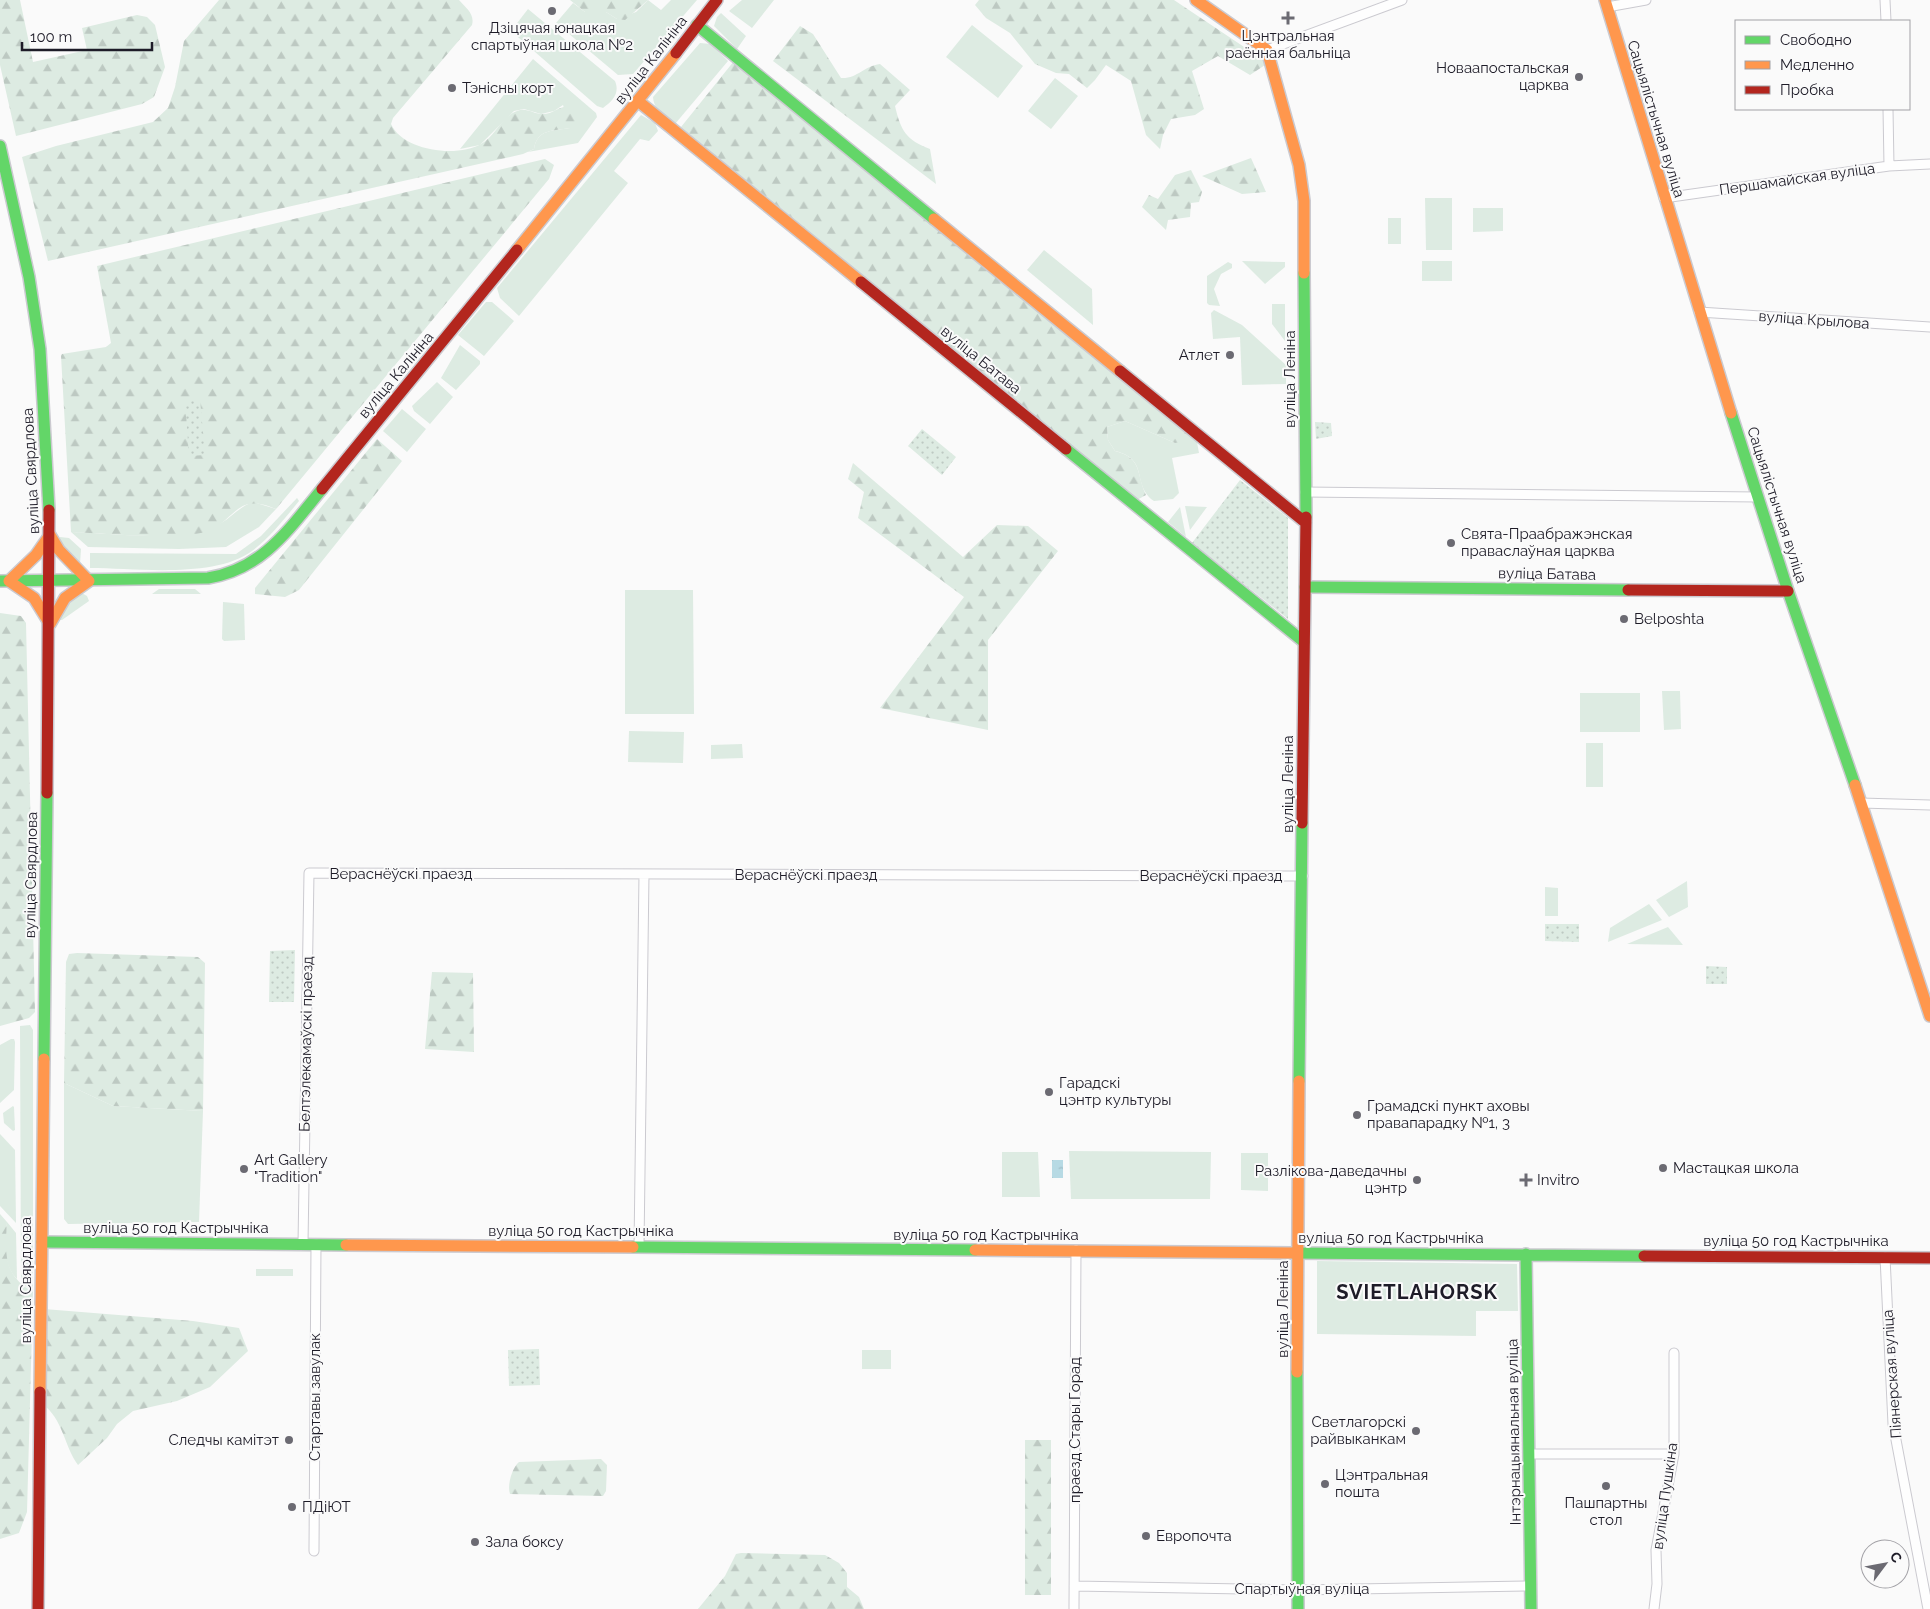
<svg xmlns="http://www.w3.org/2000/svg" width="1930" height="1609" viewBox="0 0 1930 1609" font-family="Raleway,sans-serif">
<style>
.grass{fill:#ddebe2}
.forest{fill:url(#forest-firs)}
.park{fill:url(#park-dots)}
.water{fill:url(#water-ripples)}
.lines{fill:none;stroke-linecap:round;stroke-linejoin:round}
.street-casing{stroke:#cbcad0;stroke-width:11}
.fast-casing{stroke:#cbcad0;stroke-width:14}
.slow-casing{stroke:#cbcad0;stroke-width:14}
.jam-casing{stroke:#cbcad0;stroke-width:14}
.street{stroke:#fefefe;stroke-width:9}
.fast{stroke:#63d668;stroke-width:11}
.slow{stroke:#ff974d;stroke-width:11}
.jam{stroke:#b3261e;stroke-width:11}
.poi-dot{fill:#6b6a72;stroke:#fafafa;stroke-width:2}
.labels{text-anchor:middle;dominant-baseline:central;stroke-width:4;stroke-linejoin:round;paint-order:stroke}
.poi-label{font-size:15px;fill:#1e1c28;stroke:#fafafa;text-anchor:start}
.street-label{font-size:15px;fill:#1e1c28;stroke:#fafafa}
.district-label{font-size:20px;font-weight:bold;letter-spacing:1px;fill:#1e1c28;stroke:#fafafa}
</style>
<defs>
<pattern id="forest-firs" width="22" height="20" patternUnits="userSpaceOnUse" patternTransform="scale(1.25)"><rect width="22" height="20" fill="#ddebe2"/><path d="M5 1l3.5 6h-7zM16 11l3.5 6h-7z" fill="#bdc9c2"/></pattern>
<pattern id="park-dots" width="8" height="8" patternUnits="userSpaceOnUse" patternTransform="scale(1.25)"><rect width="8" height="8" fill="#ddebe2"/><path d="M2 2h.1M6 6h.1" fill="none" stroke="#bdc9c2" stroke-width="1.8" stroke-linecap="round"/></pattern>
<pattern id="water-ripples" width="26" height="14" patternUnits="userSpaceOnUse" patternTransform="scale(1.25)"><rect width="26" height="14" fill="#b7dae4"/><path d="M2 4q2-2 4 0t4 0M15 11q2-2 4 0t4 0" fill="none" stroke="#9dbac4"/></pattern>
</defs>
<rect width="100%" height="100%" fill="#fafafa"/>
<path class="grass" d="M648 0 661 10 671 0H697L633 74 618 75 556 23 573 3 585 12H606L617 19 636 12Z
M742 0H774L752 28 729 11Z
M528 9 615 81C620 93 613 101 603 108L597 106 511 31Z
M721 13 746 36 737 49 714 26 717 17Z
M972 25 1023 66 998 98 946 57Z
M700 43 711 44 728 61 675 124C665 116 654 111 653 97Z
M533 59 596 113 597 117 578 143 528 152 534 149C537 129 553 131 570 128L563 105 554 111 541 114 524 109 514 111 480 145 460 149Z
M1055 78 1078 96 1051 129 1028 111Z
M641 115 655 123 658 131 649 141 640 139 614 171 628 183 519 316 500 298 497 288Z
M1425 198H1452V250H1426Z
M1473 208H1503V231L1473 232Z
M1388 218H1401V244H1388Z
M1044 250 1092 289 1093 325 1027 270Z
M1242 261 1285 262V267L1265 284Z
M1422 261H1452V281H1422Z
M1228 262 1232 264V268L1221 274 1214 289 1220 306 1209 305 1207 303V276Z
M486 302H492L514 321 484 356 458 335Z
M1272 304H1285V341L1272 324Z
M1214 310 1242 325 1286 365V384L1242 385 1240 337 1213 339 1211 313Z
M460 345 480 361V364L456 390 441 378Z
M437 382 453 397 430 424 414 411 412 406Z
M402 409 426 429 407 452 383 431Z
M1125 421 1175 443 1187 430 1196 437 1199 453 1172 458 1179 493 1173 499 1154 501C1131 485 1150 459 1115 451L1108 440 1107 427Z
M297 498 299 501C285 518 270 538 252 551 214 579 135 568 90 568V553L236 554 261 536Z
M253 502 276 509 259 527 226 547 179 549 88 547 71 532C117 533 178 544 221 523 232 517 239 507 253 502Z
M1185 506 1207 507 1190 530Z
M1180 507 1186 537 1168 522Z
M60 537 69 538 81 549 80 564 64 548 59 539Z
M159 589H195L201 594H152Z
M625 590H693L694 714H625Z
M80 592 87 596 89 601 62 620H57L65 606Z
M223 602 244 604 245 640 224 641 222 639Z
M1662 691H1680L1681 729 1664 730Z
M1580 693H1640V732H1580Z
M629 731 684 732 683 763 628 762Z
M1586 743H1603V787H1586Z
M742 744 743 758 711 759V745Z
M1687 881 1688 907 1669 917 1656 900Z
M1545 887 1558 888V916H1545Z
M1649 904 1662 920 1608 942 1610 928Z
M1668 927 1683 945 1627 944Z
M30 1025 33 1030V1292L21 1283 20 1026Z
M11 1039H14L15 1042 14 1090 0 1103V1045Z
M64 1083 113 1106 203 1111 199 1222 68 1224 64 1219Z
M13 1106 14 1107 15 1130 13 1131 4 1123 3 1113Z
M0 1134 15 1150 16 1223 0 1206Z
M1069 1151 1211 1152 1210 1199H1071Z
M1002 1152H1038L1040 1197H1002Z
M1241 1153H1268V1191L1241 1190Z
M7 1222 16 1233 17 1279C2 1264 5 1242 7 1222Z
M1317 1261 1517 1264 1518 1311H1476V1336L1317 1334Z
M256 1269H293V1276H256Z
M862 1350H891V1369H862Z"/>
<path class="forest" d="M0 0H20L33 62 87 50 82 28 137 15 147 17 155 25 165 67 154 97 142 104 16 136 0 65Z
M219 0H459C466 8 475 14 472 25L393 118 391 124C403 151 457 158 481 144 495 137 501 117 517 111 527 107 533 114 542 114 556 114 557 104 575 107L579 116 570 128C553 131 537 129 534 149L523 154 48 261 22 157 56 146 153 122 168 108 175 87 184 41Z
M570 0H648L625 20 617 19 606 12H585Z
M979 0H1174L1268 63 1250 75 1218 56 1192 71 1204 109 1195 115 1171 119 1163 135 1160 149 1146 135 1131 81 1106 65 1095 80 1087 88 1069 74 1056 73 1035 64 1010 33 986 18 975 5Z
M800 26 813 34 841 78C857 79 864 66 880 64L910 90 895 106C901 131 906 140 930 149L936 184 773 61Z
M734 61 1187 430 1189 436 1186 441 1175 443 1125 421 1107 427 1108 440 1115 451C1143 458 1136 474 1146 495L1137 500 681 127Z
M1251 158 1266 192 1242 194 1202 176Z
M545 159 554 165 549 179 276 509C235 491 237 521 205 532 175 541 105 533 71 532L61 356 62 354 106 347 111 343 97 266Z
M1191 170 1202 192 1199 202 1191 203 1190 217 1168 220 1166 230 1142 207 1149 195 1158 199 1175 175Z
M377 439 402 461 299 590 285 597 255 594V588Z
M853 463 963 557 997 525 1028 526 1058 551 988 640V730L880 708 964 597 858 518 864 492 848 479Z
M0 613 21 616 26 623 35 1012 29 1018 0 1026Z
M77 953 198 957 205 963 203 1111 113 1106 64 1083 66 962 69 954Z
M432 972 473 973 474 1052 425 1049Z
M0 1214 7 1222C5 1253 3 1275 33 1292L27 1512 19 1533 0 1539Z
M44 1309 193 1321 239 1328 248 1351 210 1387 177 1401 133 1411 117 1424 107 1438 78 1465C64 1446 63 1418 42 1404Z
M1025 1440H1051V1595H1025Z
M601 1459 607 1465 606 1491 603 1496 510 1494C507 1485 512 1468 519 1462Z
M741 1553 825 1555 839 1563 847 1573V1587L859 1597 864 1609H698L725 1576 736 1554Z"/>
<path class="park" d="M200 399 205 455 189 456 185 400Z
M1315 422 1331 423 1332 436 1316 439Z
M922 429 956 457 942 475 908 446Z
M1240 480 1288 518V619L1192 543Z
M1545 924H1579V942L1545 941Z
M295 950 294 1002H269L270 951Z
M1706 966 1727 967V984H1706Z
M539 1349 540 1385 509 1386 508 1350Z"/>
<path class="water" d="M1052 1160H1063V1178H1052Z"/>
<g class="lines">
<g class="street-casing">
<path id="street" d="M1885 0 1886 21
M1607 7 1646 0
M1267 50 1402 0
M1888 109 1889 166
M1664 198 1889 166 1930 164
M1699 312 1930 327
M1305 492 1758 497
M1861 803 1930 805
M303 1244 309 873 1303 876
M639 1247 644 874
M1885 1257 1893 1424 1928 1609
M1529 1454H1674
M314 1551 316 1244
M1074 1586 1298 1590 1531 1586
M1074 1609 1076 1250
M1654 1609 1657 1584 1656 1550 1674 1454V1353"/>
</g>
<g class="fast-casing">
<path id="fast" d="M697 25 934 219
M0 146 29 277 40 349 49 510
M1304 273 1306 517
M1731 413 1788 591 1855 785
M1066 449 1304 642
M0 581 208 578C263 569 289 529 322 489
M1305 587 1628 590
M44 1059 47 793
M1299 1081 1302 823
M42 1242 346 1245
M633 1247 975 1250
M1293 1253 1644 1256
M1526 1254 1531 1609
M1297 1372 1298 1609"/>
</g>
<g class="slow-casing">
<path id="slow" d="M1196 0 1267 50 1299 165 1304 201V273
M1605 0 1731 413
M638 101 861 282
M934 219 1120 371
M517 250 676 53
M50 535 59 550 89 581 65 598 50 624 34 598 9 581 36 555Z
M1855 785 1930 1016
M346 1245 633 1247
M975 1250 1293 1253
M1297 1372 1299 1081
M40 1392 44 1059"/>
</g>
<g class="jam-casing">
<path id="jam" d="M676 53 717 0
M861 282 1066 449
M1120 371 1306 523
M322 489 517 250
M1628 590 1788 591
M47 793 49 510
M1302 823 1306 517
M1644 1256 1930 1258
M38 1609 40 1392"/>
</g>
<use href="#street" class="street"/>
<use href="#fast" class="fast"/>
<use href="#slow" class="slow"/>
<use href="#jam" class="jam"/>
</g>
<g class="poi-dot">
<circle cx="552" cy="11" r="5"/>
<path d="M1285.5 10.5h5v5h5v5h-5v5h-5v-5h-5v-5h5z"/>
<circle cx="1579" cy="77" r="5"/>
<circle cx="452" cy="88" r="5"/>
<circle cx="1230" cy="355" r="5"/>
<circle cx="1451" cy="543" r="5"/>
<circle cx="1624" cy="619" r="5"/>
<circle cx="1049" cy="1092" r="5"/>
<circle cx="1357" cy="1115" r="5"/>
<circle cx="1663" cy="1168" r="5"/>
<circle cx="244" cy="1169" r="5"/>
<circle cx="1417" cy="1180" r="5"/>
<path d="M1523.5 1172.5h5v5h5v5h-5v5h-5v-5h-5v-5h5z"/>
<circle cx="1416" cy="1431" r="5"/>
<circle cx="289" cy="1440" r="5"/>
<circle cx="1325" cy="1484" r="5"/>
<circle cx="1606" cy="1486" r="5"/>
<circle cx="292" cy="1507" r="5"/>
<circle cx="1146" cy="1536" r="5"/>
<circle cx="475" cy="1542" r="5"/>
</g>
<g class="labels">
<g class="poi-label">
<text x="552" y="28" text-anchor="middle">Дзіцячая юнацкая<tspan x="552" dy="17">спартыўная школа №2</tspan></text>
<text x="1288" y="36" text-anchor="middle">Цэнтральная<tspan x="1288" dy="17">раённая бальніца</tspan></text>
<text x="1569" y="68" text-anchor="end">Новаапостальская<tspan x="1569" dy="17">царква</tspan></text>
<text x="462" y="88">Тэнісны корт</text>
<text x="1220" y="355" text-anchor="end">Атлет</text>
<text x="1461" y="534">Свята-Праабражэнская<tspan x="1461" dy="17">праваслаўная царква</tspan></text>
<text x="1634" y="619">Belposhta</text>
<text x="1059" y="1083">Гарадскі<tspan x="1059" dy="17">цэнтр культуры</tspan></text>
<text x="1367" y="1106">Грамадскі пункт аховы<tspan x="1367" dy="17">правапарадку №1, 3</tspan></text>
<text x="254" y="1160">Art Gallery<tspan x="254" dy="17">"Tradition"</tspan></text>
<text x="1673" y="1168">Мастацкая школа</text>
<text x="1407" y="1171" text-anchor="end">Разлікова-даведачны<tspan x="1407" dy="17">цэнтр</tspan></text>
<text x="1537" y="1180">Invitro</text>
<text x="1406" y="1422" text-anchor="end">Светлагорскі<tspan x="1406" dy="17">райвыканкам</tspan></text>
<text x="279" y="1440" text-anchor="end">Следчы камітэт</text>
<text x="1335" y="1475">Цэнтральная<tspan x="1335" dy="17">пошта</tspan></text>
<text x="1606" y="1503" text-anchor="middle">Пашпартны<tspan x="1606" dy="17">стол</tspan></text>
<text x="302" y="1507">ПДіЮТ</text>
<text x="1156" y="1536">Европочта</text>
<text x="485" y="1542">Зала боксу</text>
</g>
<g class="street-label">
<text transform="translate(651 60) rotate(-52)">вуліца Калініна</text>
<text transform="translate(1656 119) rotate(73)">Сацыялістычная вуліца</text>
<text transform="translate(1797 179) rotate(-8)">Першамайская вуліца</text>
<text transform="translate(1814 320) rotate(4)">вуліца Крылова</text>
<text transform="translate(981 360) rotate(39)">вуліца Батава</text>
<text transform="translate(396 375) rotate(-50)">вуліца Калініна</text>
<text transform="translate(1290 379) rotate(-90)">вуліца Леніна</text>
<text transform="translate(31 471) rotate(-93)">вуліца Свярдлова</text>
<text transform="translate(1777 505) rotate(72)">Сацыялістычная вуліца</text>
<text transform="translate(1547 574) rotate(1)">вуліца Батава</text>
<text transform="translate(1288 784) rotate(-90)">вуліца Леніна</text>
<text x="401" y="874">Вераснёўскі праезд</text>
<text transform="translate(31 875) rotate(-89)">вуліца Свярдлова</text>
<text x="806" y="875">Вераснёўскі праезд</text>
<text x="1211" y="876">Вераснёўскі праезд</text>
<text transform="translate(306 1044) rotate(-89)">Белтэлекамаўскі праезд</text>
<text x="176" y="1228">вуліца 50 год Кастрычніка</text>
<text x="581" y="1231">вуліца 50 год Кастрычніка</text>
<text x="986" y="1235">вуліца 50 год Кастрычніка</text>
<text x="1391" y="1238">вуліца 50 год Кастрычніка</text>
<text x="1796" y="1241">вуліца 50 год Кастрычніка</text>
<text transform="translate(26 1280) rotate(-90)">вуліца Свярдлова</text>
<text transform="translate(1283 1309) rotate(-90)">вуліца Леніна</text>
<text transform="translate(1892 1374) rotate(-94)">Піянерская вуліца</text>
<text transform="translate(315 1397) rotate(-90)">Стартавы завулак</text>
<text transform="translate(1075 1430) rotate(-90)">праезд Стары Горад</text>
<text transform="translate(1514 1432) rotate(-91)">Інтэрнацыянальная вуліца</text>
<text transform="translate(1665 1496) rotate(-82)">вуліца Пушкіна</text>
<text x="1302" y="1589">Спартыўная вуліца</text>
</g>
<g class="district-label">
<text x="1417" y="1292">SVIETLAHORSK</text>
</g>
</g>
<rect x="1735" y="20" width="175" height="90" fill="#fafafa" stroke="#a2a1a6"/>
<rect x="1745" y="36" width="25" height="8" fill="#63d668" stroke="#a2a1a6"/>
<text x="1780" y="45" font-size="15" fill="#1e1c28">Свободно</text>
<rect x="1745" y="61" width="25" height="8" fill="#ff974d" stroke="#a2a1a6"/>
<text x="1780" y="70" font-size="15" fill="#1e1c28">Медленно</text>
<rect x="1745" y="86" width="25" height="8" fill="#b3261e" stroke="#a2a1a6"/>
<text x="1780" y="95" font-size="15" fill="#1e1c28">Пробка</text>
<g transform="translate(1885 1564) rotate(58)"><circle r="24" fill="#fafafa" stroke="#a2a1a6"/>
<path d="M0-4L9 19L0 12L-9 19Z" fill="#6b6a72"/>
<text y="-8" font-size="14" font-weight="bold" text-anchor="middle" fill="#1e1c28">С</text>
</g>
<path d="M22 42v8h130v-8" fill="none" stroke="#1e1c28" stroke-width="2.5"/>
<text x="30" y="42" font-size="15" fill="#1e1c28" stroke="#fafafa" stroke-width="4" paint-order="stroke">100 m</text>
</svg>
